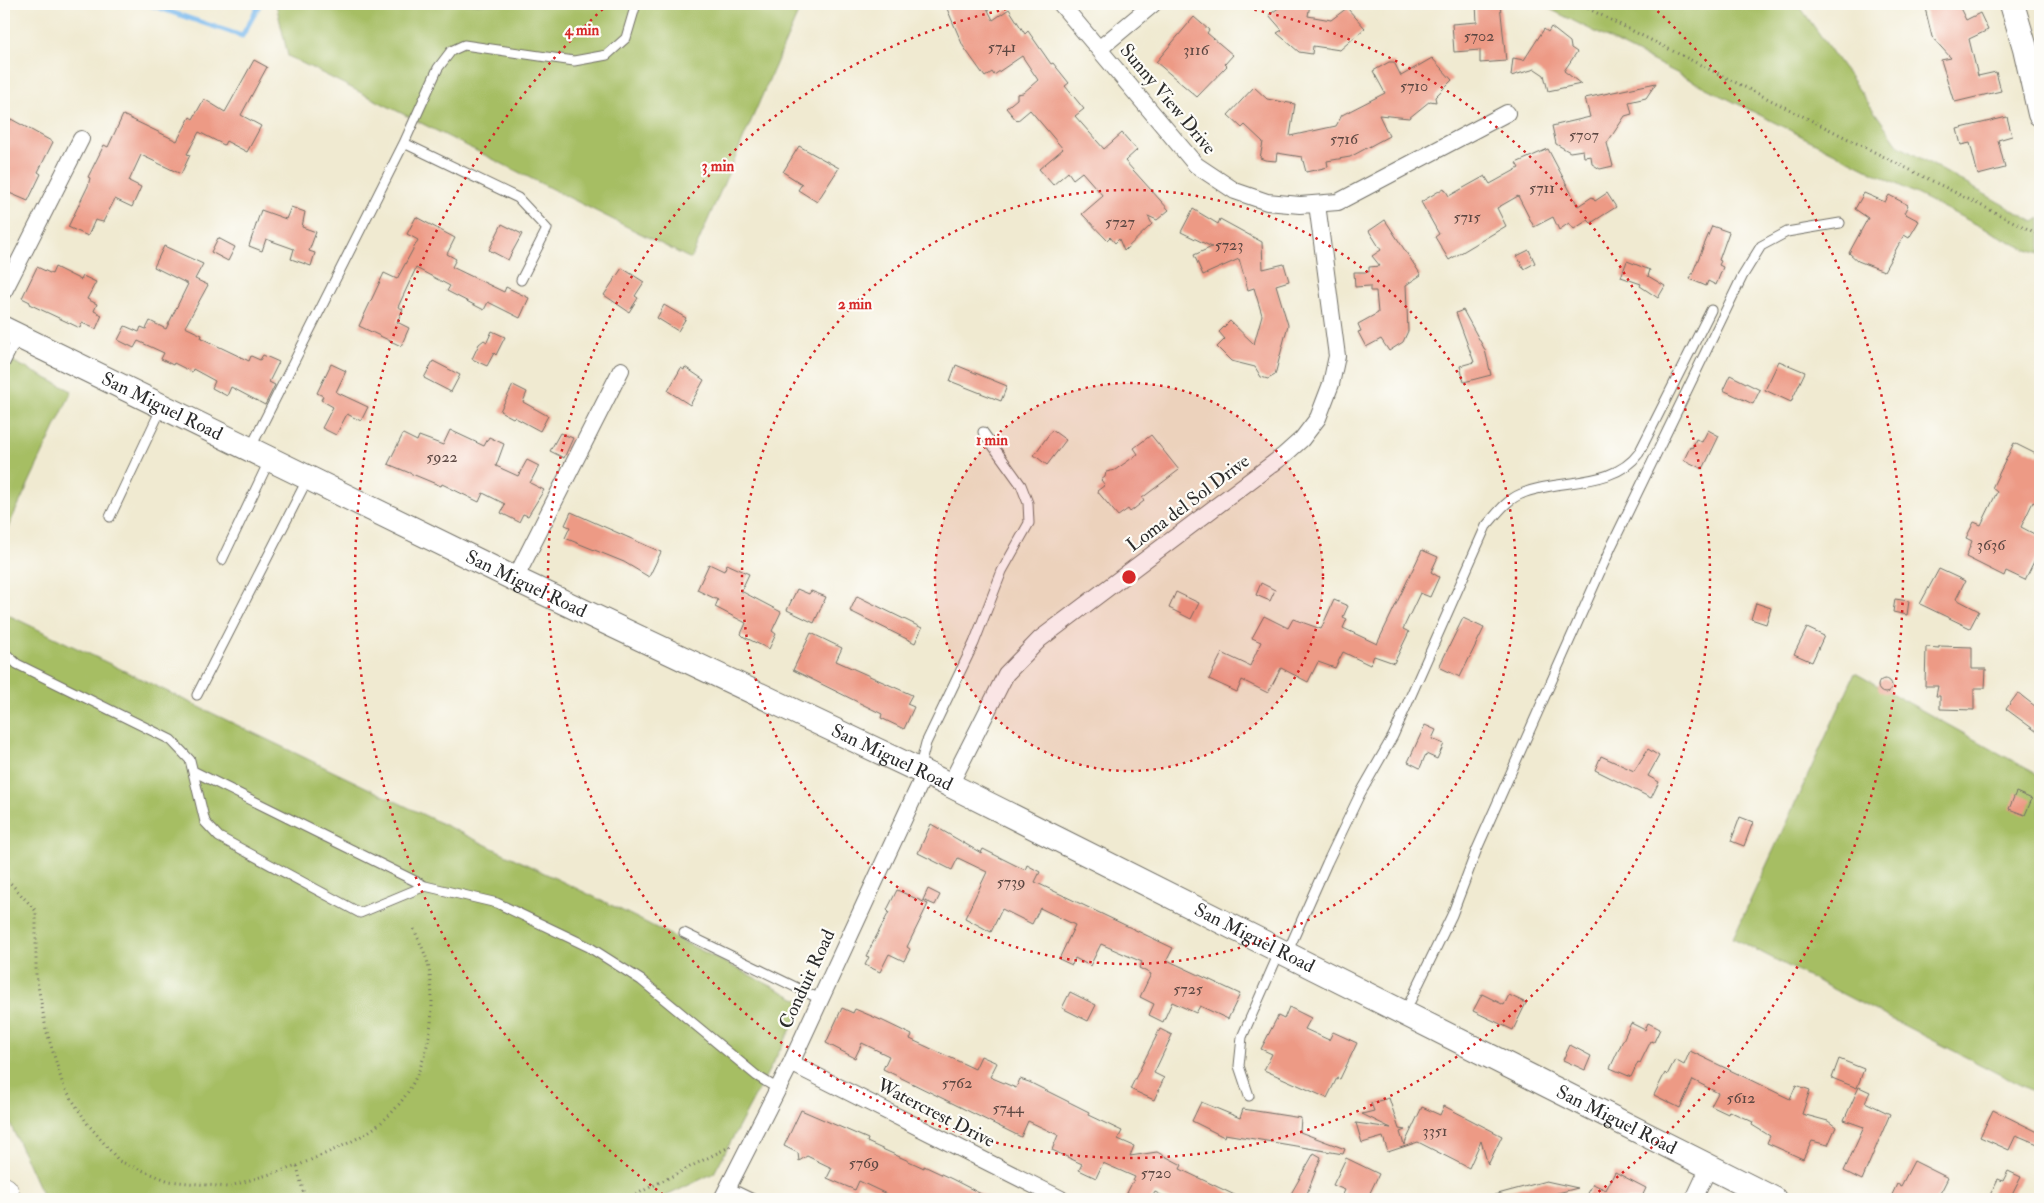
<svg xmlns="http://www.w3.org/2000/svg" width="2044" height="1203" viewBox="0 0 2044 1203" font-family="'IM FELL Double Pica',serif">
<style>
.green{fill:#a6be63;stroke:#687447}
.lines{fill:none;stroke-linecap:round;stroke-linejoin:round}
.stream{stroke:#7abaee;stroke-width:5}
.building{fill:#ed9a85}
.lane-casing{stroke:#706e65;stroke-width:11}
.street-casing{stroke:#706e65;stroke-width:18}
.secondary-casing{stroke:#706e65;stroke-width:26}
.highway-casing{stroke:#706e65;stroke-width:29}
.path{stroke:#706e65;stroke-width:3;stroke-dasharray:1 4;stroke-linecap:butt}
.lane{stroke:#fff;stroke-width:9}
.street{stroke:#fff;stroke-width:16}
.secondary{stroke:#fff;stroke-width:24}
.highway{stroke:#fff;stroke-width:28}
.ring{fill:none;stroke:#d62828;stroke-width:2.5;stroke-dasharray:2.5 5}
.labels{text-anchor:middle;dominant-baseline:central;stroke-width:4.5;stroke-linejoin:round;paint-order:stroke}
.number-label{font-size:16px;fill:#5c4742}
.street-label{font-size:19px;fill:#2b2b2b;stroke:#fdfcf7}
.centre{fill:#d62828;stroke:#fdfcf7;stroke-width:2.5}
.ring-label{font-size:15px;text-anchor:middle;font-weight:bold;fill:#d62828;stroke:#fdfcf7;stroke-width:4.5;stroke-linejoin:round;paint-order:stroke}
</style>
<rect width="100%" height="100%" fill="#fdfcf7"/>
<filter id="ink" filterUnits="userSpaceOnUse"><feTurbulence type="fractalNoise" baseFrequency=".02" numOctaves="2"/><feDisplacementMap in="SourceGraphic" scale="10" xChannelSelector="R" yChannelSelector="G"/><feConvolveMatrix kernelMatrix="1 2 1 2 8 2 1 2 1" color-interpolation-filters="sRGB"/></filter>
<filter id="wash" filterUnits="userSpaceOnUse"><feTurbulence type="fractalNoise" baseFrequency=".0096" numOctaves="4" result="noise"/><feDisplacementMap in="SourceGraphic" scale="20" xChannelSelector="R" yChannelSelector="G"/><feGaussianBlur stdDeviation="1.12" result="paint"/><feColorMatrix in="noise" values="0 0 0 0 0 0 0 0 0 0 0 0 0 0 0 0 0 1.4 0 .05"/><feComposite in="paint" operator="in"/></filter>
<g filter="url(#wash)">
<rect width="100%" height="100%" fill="#f0ead1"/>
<path class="green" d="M276 4H802L691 259 288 56Z
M1540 4H1798L1899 146 2034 222 2040 218V254L2027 250Z
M4 357 72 391 4 536Z
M4 613 611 905 805 1003 714 1173 660 1199H44L4 1110Z
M1855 673 2040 776V1095L1733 938Z"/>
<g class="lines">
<path class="stream" d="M147 4 242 36 260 4"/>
</g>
<g id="blocks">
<path class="building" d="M945 4H985L993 20 1009 9 1025 34 1028 31 1051 64 1053 63 1069 83 1065 86 1084 109 1075 116 1104 149 1122 133 1137 150 1125 161 1169 210 1157 220 1148 216 1152 224 1124 251 1119 239 1115 243 1110 237 1107 240 1082 214 1103 196 1082 172 1073 179 1068 172 1053 185 1039 169 1063 149 1030 110 1017 121 1006 108 1017 99V94L1023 93 1038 80 1022 56 994 75 992 72 985 77 963 46Z
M1284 4H1310L1308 16 1331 20 1347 8 1365 28 1340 50 1313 46 1312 54 1299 52 1277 33 1282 30 1269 15Z
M1476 4H1500L1506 61 1480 63V50L1454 52 1452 24 1477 22Z
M1933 4H1958L1966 20 1980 13 1988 30 1969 39 1978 76 1996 72 2001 91 1955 102 1953 99 1941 60 1951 58 1932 37 1925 8Z
M1194 17 1209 30 1207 33 1233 55 1225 64 1227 66 1197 97 1156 62Z
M1551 27 1570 42 1571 48 1577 52 1564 71 1581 84 1548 91 1544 75 1535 69 1511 76 1513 58 1524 60 1544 29 1548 32Z
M1432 58 1452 80 1435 97 1436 102 1430 101 1409 118 1379 115 1389 136 1350 157 1327 161 1328 167 1306 172 1302 157 1277 153 1276 161 1265 160 1260 158 1263 142 1245 125 1242 128 1228 115 1254 87 1267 99 1295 104 1290 136 1336 126 1342 115 1385 93 1373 71 1389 62H1394L1401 76Z
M254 60 267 67 241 115 261 126 247 152 226 141 224 145 199 132 187 154 190 155 181 174 141 155 129 181 141 187 132 207 115 199 103 222 95 220 88 236 68 227 88 186 90 178 88 177 104 145 108 147 123 115 177 141 190 117 193 119 204 99 225 112Z
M1656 83 1646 98 1629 102 1632 114 1625 116 1607 143 1613 166 1600 169 1592 164 1591 156 1584 157 1583 150 1570 152 1556 144 1552 126 1590 117 1585 98Z
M2007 117 2012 136 1998 140 2005 168 1978 175 1970 143 1961 145 1957 129Z
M11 119 53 142 38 172 41 174 28 201 7 192 10 187 4 184 10 168 4 165V134Z
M799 146 839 168 817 202 798 190 802 184 783 172Z
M1548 149 1578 206 1592 197 1595 201 1607 193 1616 207 1591 223 1588 220 1574 229 1569 223 1559 230 1553 217 1534 227 1518 196 1497 208 1506 226 1449 260 1435 237 1439 234 1421 202 1444 188 1449 196 1485 176 1490 184 1519 168 1516 163Z
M1864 193 1885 202 1889 195 1908 205 1904 213 1919 221 1909 238 1904 235 1884 271 1858 261 1849 253 1868 218 1855 209Z
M291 207 305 212 302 227 316 232 309 251 315 253 311 266 291 259 294 249 266 239 262 251 249 246 261 210 286 219Z
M1193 209 1218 224 1220 219 1262 242 1263 269 1284 264 1289 281 1276 285 1288 325 1275 375 1268 379 1261 377 1255 367 1231 361 1217 347 1225 339 1219 332 1230 321 1254 344 1262 315 1254 288 1248 290 1239 259 1203 275 1194 255 1212 247 1181 232Z
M416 217 455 238 447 254 456 259 452 267 504 292 506 287 529 298 520 318 488 302 484 310 447 291 450 286 416 268 398 307 403 309 397 322 409 328 401 346 359 326 384 273 397 279 418 240 407 234Z
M1385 220 1421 275 1406 285 1408 331 1403 342 1389 351 1381 339 1366 347 1358 332 1361 331 1358 324 1378 313 1376 291H1370V286L1355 287 1354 272H1369V267L1380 266 1372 256 1381 250 1369 231Z
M502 224 522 234 508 260 489 250Z
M1712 226 1729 232 1719 260 1721 261 1719 265 1723 267 1716 285 1708 281 1706 286 1690 279Z
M218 238 235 247 228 261 211 252Z
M164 246 203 264 195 279 208 285 185 327 202 335 201 338 249 361 251 356 260 360 263 355 279 362 269 382 275 385 265 405 231 387 227 396 212 388 215 381 193 369 192 372 174 363 173 365 161 359 164 353 138 341 134 348 118 340 125 326 139 332 141 327 146 329 150 321 166 329 188 284 154 267Z
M1529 250 1535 263 1524 269 1517 256Z
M1627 261 1650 270 1648 276 1665 286 1658 298 1640 286 1641 284 1621 277Z
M37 267 52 274 55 267 81 280 83 276 96 282 87 299 97 304 94 311 102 315 96 329 82 323 80 328 29 304 30 302 22 298Z
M622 268 644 282 635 296 638 298 629 312 604 295Z
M664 305 686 318 678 331 657 318Z
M1463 310 1485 350 1491 375 1464 382 1460 366 1474 362 1456 313Z
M492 331 505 337 496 355 494 353 487 366 472 359 479 344 484 340 487 342Z
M433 361 460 375 451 392 424 378Z
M1779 361 1805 372 1791 402 1765 390Z
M331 364 346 371 336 392 368 407 361 421 347 414 336 435 322 428 333 407 321 400 323 396 317 393Z
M956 365 1007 386 1001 401 950 381Z
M685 367 704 380 690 405 668 391 681 368 684 370Z
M1730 375 1760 390 1753 404 1723 390Z
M513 385 527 392 523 402 548 416 540 431 514 417 513 418 500 411Z
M450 430 484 446 489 437 504 444 496 466 518 476 527 460 539 466 530 483 544 490 528 516 523 514 519 522 501 513 505 504 483 493 479 502 442 484 441 486 388 464 403 434 417 441 419 436 443 445Z
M1052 430 1066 440 1047 465 1034 455Z
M1708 430 1719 436 1703 469 1684 460 1690 447 1692 448 1696 439 1702 442Z
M560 433 573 438 564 458 550 451Z
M1151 435 1179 470 1142 498 1144 501 1130 512 1128 509 1118 516 1097 491 1105 485 1101 480 1105 477 1106 472 1115 470 1138 454 1134 448Z
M2014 443 2040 456V505L2033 502 2021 527 2040 537V549L2025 580 2006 571 2004 576 1966 557 1972 541 1966 538 1974 522 1981 525 1997 492 1992 488Z
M571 512 661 552 649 577 624 562 565 538 570 527 565 525Z
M1422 550 1438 557 1431 572 1439 577 1430 597 1420 593 1403 629 1409 632 1394 663 1374 656 1370 665 1343 652 1335 668 1318 662 1308 682 1281 668 1268 693 1242 680 1237 692 1209 679 1222 653 1250 666 1261 642 1252 638 1264 616 1288 628 1293 619 1321 629 1334 600 1348 606 1343 617 1347 619 1343 628 1377 644Z
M709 564 724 571 727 564 749 574 741 591 781 612 772 631 776 634 769 649 744 637 741 634 746 623 715 607 718 600 697 590Z
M1939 569 1965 581 1956 599 1979 611 1970 628 1920 604Z
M1261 583 1275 590 1270 601 1256 595Z
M797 589 809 594 811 591 826 597 814 623 787 610Z
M1176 592 1199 603 1191 619 1169 608Z
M857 596 922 628 915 643 850 611Z
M1895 599 1909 601 1907 615 1893 612Z
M1756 603 1771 608 1766 624 1751 619Z
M1463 618 1484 628 1460 677 1439 667Z
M1807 628 1824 636 1812 662 1794 654Z
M811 633 842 648 836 661 912 695 907 704 914 707 904 729 881 718 882 714 793 670Z
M1939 646 1972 647V669H1986L1985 688H1974V710L1940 709V696H1936L1938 686H1925L1926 647 1939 648Z
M1878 686a7 7 0 1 1 14 0a7 7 0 1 1-14 0Z
M2018 693 2040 710V734L2006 709Z
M1425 725 1436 730 1432 739 1444 744 1437 759 1426 754 1420 768 1408 762Z
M1648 749 1659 756 1648 776 1659 782 1651 798 1595 770 1601 756 1634 771Z
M2016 792 2032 799 2025 815 2009 809Z
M1740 817 1753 822 1744 846 1731 841Z
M931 824 981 853 983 849 1025 870 1027 865 1040 872 1035 882 1173 948 1167 960 1240 994 1228 1019 1200 1006 1196 1013 1172 1002 1163 1022 1149 1015 1154 1004 1140 997 1151 974 1139 968 1142 962 1101 944 1090 966 1075 958 1072 965 1059 959 1075 925 1040 908 1032 924 1002 909 991 932 965 918 987 872 958 858 952 870 918 853Z
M928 889 940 895 935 905 923 900Z
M897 890 928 904 907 947 910 949 904 961 889 954 880 972 865 965 869 957 866 956 889 912 887 910Z
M1070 992 1096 1005 1088 1021 1062 1008Z
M1482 994 1504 1005 1509 995 1526 1003 1513 1030 1473 1011Z
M1289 1007 1311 1018 1305 1029 1329 1040 1333 1032 1357 1043 1340 1079 1337 1078 1327 1098 1264 1070 1272 1054 1261 1049 1278 1016 1284 1019Z
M842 1008 853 1013 855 1009 883 1021 912 1035 910 1039 975 1069 981 1056 997 1063 990 1077 1016 1088 1020 1079 1029 1082 1089 1112 1088 1115 1122 1131 1118 1139 1134 1146 1130 1156 1157 1152 1182 1165 1180 1169 1243 1199H1169L1155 1192 1151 1199H1124L1135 1177 1103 1163 1096 1178 1079 1170 1082 1164 1052 1150 1058 1135 1028 1121 1021 1137 883 1069 889 1056 862 1043 855 1058 826 1043Z
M1631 1023 1645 1030 1648 1023 1660 1029 1654 1042 1651 1041 1640 1063 1638 1062 1631 1077 1610 1068Z
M1160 1029 1172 1035 1154 1073 1164 1078 1154 1100 1130 1089Z
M1570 1045 1591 1056 1585 1070 1563 1060Z
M1690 1051 1790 1099 1796 1085 1810 1090 1802 1114 1828 1121 1836 1127 1828 1145 1812 1141 1803 1159 1767 1143 1770 1136 1752 1125 1753 1122 1729 1111 1728 1114 1711 1106 1718 1093 1693 1080 1680 1108 1654 1095 1665 1073 1667 1075 1675 1060 1684 1065Z
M1839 1059 1864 1069 1857 1088 1832 1078Z
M1859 1087 1870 1092 1865 1102 1890 1114 1862 1180 1844 1171 1864 1127 1844 1120Z
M1389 1098 1399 1129 1405 1130 1400 1132 1404 1145 1422 1107 1440 1115 1444 1106 1502 1136 1488 1165 1481 1141 1469 1168 1418 1142 1388 1152 1383 1137 1362 1143 1356 1123 1391 1128 1362 1114 1374 1111 1371 1103Z
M1201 1102 1240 1118 1243 1109 1301 1118 1300 1132 1345 1149 1343 1154 1225 1134 1224 1137 1192 1121Z
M801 1110 868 1139 867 1142 924 1168V1166L952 1179 991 1199H897L859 1181 855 1190 827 1178 832 1168 807 1156 799 1161 798 1153 784 1146Z
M1993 1110 2040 1133V1145L2016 1135 2009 1150 1980 1137Z
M1314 1153 1321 1157 1305 1199H1288Z
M1346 1158 1379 1174 1367 1199H1341L1345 1190 1333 1185Z
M1914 1161 1948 1178 1942 1190 1936 1199H1890L1897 1184 1901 1186Z
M2008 1171 2021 1177 2010 1199H1988L1998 1179 2003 1181Z
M1615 1172 1646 1188 1641 1199H1585L1593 1184 1606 1190Z
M1546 1181 1578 1188 1533 1199H1495L1494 1195Z"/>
</g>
</g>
<g filter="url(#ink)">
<use href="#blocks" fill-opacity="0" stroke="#706e65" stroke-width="1"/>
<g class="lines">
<g class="lane-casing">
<path id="lane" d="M404 143 518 198 547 229 521 280
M4 365 18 337
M251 447 404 143 438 68 451 51 464 45 574 61 607 55 626 38 636 4
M110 517 162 407
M222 560 269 461
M4 652 17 664 171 740 190 760 205 822 219 837 360 913 425 886 497 903 589 947 641 980 757 1076 778 1089
M197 695 307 480
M919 770 926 743 974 643 1002 571 1029 523 1028 503 1021 485 983 432
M193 771 425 886
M684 933 820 999
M1287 953 1327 863 1360 794 1393 736 1486 526C1496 515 1506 500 1521 494 1558 478 1613 489 1639 453L1711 310
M1405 1012 1452 915 1477 849 1612 545 1742 277 1761 246 1787 232 1840 223
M1249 1096 1239 1066 1242 1037 1279 953
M728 1187 753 1199"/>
</g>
<g class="street-casing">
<path id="street" d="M1061 4 1196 165 1235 191 1267 202 1300 205 1338 202 1507 113
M1099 49 1153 4
M4 291 81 139
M515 579 621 370
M950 785 1006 674 1040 639 1283 456 1302 439 1318 418 1331 384 1337 356 1317 204
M791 1063 1061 1199
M722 1199 791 1063 925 773
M1694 1199 1709 1167"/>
</g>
<g class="secondary-casing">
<g id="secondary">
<path d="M2012 4 2025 48 2040 114"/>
<path id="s1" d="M4 329 515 579 950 785 1774 1199"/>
</g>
</g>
<g class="highway-casing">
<path id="highway" d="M4 1191 7 1199"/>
</g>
<path class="path" d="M1579 4 2040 235
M4 876 36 911V975L46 1029 63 1085 87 1123 119 1161 169 1181 227 1187 297 1166 305 1199
M297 1166C319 1156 343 1147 363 1135 421 1102 440 1031 429 969 427 955 418 940 413 926
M627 1199 731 1146"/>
<use href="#lane" class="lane"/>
<use href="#street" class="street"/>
<use href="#secondary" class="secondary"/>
<use href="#highway" class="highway"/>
</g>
</g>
<circle cx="1129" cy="577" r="194" fill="#d62828" fill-opacity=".12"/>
<g class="ring">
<circle cx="1129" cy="577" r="194"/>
<circle cx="1129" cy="577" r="387"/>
<path d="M1225 4A581 581 0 1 1 1033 4"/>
<path d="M669 1199A774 774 0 0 1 606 6M1652 6A774 774 0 0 1 1589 1199"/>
</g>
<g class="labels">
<g class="number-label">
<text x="1479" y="36">5702</text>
<text x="1002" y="47">5741</text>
<text x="1196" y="50">3116</text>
<text x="1414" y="86">5710</text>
<text x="1584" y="135">5707</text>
<text x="1344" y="139">5716</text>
<text x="1542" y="188">5711</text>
<text x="1467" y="217">5715</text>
<text x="1120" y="222">5727</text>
<text x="1229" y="245">5723</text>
<text x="442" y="457">5922</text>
<text x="1991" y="545">3636</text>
<text x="1011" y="882">5739</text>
<text x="1188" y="989">5725</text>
<text x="957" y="1083">5762</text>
<text x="1741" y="1098">5612</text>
<text x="1008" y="1108">5744</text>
<text x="1435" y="1131">3351</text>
<text x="864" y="1163">5769</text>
<text x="1156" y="1173">5720</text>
</g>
<g class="street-label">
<text transform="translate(1168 99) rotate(50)">Sunny View Drive</text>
<text stroke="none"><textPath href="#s1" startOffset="176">San Miguel Road</textPath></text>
<text transform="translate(1188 503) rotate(-37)">Loma del Sol Drive</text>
<text stroke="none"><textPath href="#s1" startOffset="581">San Miguel Road</textPath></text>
<text stroke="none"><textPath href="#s1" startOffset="986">San Miguel Road</textPath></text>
<text stroke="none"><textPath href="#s1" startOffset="1391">San Miguel Road</textPath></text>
<text transform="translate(807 979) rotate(-65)">Conduit Road</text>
<text transform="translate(936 1113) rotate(27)">Watercrest Drive</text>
<text stroke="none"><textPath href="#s1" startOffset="1796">San Miguel Road</textPath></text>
</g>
</g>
<circle cx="1129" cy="577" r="8" class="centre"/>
<g class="ring-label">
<text x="582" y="35">4 min</text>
<text x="718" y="171">3 min</text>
<text x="855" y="309">2 min</text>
<text x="992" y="445">1 min</text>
</g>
<rect width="2044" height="1203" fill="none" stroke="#fdfcf7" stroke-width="20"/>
</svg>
